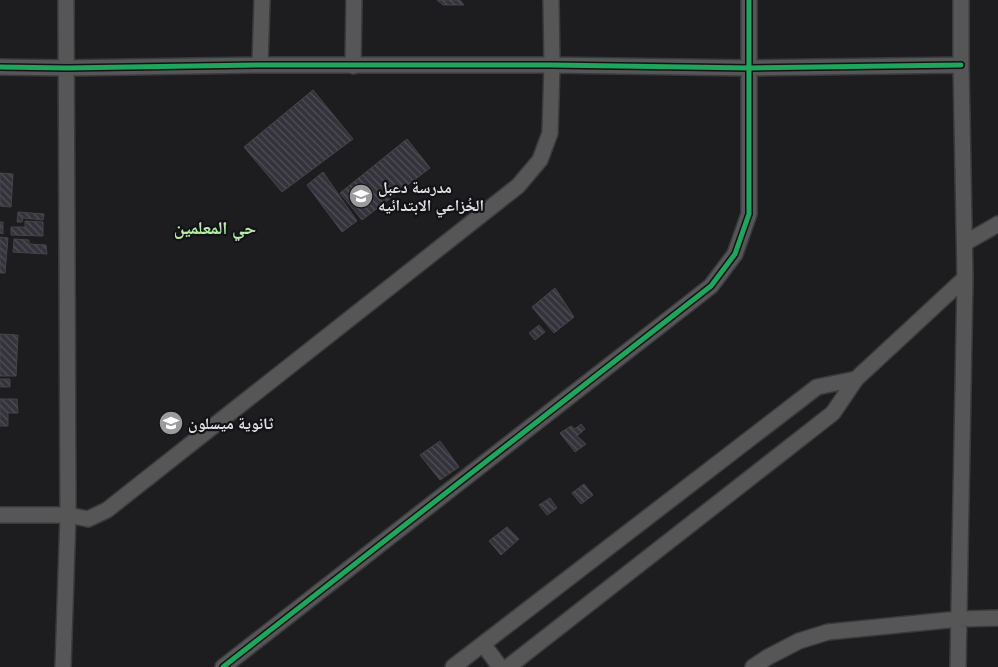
<svg xmlns="http://www.w3.org/2000/svg" width="998" height="667" viewBox="0 0 998 667" font-family="'Space Grotesk','Noto Naskh Arabic',sans-serif">
<style>
.building{fill:url(#building-back-hatch);stroke:#454546}
.lines{fill:none;stroke-linecap:round;stroke-linejoin:round}
.minor-casing{stroke:#3a3a3c;stroke-width:18}
.minor{stroke:#565657;stroke-width:15}
.cycleway-casing{stroke:#131317;stroke-width:8}
.cycleway{stroke:#20a55d;stroke-width:5}
.labels{text-anchor:middle;dominant-baseline:central;stroke-width:4.5;stroke-linejoin:round;paint-order:stroke}
.poi-label{font-size:16px;font-weight:bold;fill:#dfdfe2;stroke:#131317;text-anchor:start}
.neighbourhood-label{font-size:18px;font-weight:bold;fill:#b9ebac;stroke:#131317}
</style>
<defs>
<pattern id="building-back-hatch" width="6" height="6" patternUnits="userSpaceOnUse" patternTransform="scale(1.25)"><rect width="6" height="6" fill="#34333c"/><path d="M-1 5l2 2M0 0l6 6M5-1l2 2" fill="none" stroke="#515058"/></pattern>
</defs>
<rect width="100%" height="100%" fill="#1d1d1f"/>
<path class="building" d="M437 0H460L464 5H443Z
M313 90 353 139 282 192 244 147Z
M407 139 430 168 362 220 340 193Z
M323 172 357 221 342 232 307 185Z
M0 173 13 174 11 207 0 206Z
M18 212 44 214 43 220 23 218 22 222H17Z
M25 221 43 222V236L11 235V227H25Z
M0 222H3V234L0 233Z
M0 237 8 238 5 273H0Z
M14 239 29 240V244L46 245 47 254 13 252Z
M555 288 574 317 554 333 532 307Z
M539 325 545 332 535 340 529 333Z
M0 334 18 335 16 376H0Z
M0 379H10V387H0Z
M0 399H17L18 413H8V426H0Z
M581 424 585 429 577 436 586 444 575 452 560 433 571 426 575 429Z
M440 441 459 467 440 480 420 455Z
M584 484 593 495 581 504 572 493Z
M550 498 557 508 547 515 539 505Z
M507 527 519 539 501 555 489 541Z"/>
<g class="lines">
<g class="minor-casing">
<path id="minor" d="M260 65 262 0
M353 66 354 0
M0 67 67 68 260 65H552L750 68 961 65
M965 243 998 224
M0 515H68L88 519 107 510 518 186 540 160 550 133 552 65 551 0
M483 644 500 667
M63 667 68 515 66 0
M223 667 711 286 735 254 749 214V0
M453 667 817 387 856 379
M508 667 833 413 856 379 965 278
M753 667 768 657 799 641 828 632 959 619 998 618
M958 667 965 278 961 65V0"/>
</g>
<use href="#minor" class="minor"/>
<g class="cycleway-casing">
<path id="cycleway" d="M0 67 67 68 260 65H552L750 68 961 65
M223 667 711 286 735 254 749 214V0"/>
</g>
<use href="#cycleway" class="cycleway"/>
</g>
<defs>
<g id="school-disc" transform="scale(1.25)"><circle r="9.5" fill="#9b9b9e" stroke="#131317"/><path d="M0-5L7-2L0 1L-7-2ZM-4 1L0 2.5L4 1V4Q0 6-4 4Z" fill="#fff"/></g>
</defs>
<g fill-rule="evenodd">
<use href="#school-disc" x="361" y="196"/>
<use href="#school-disc" x="171" y="423"/>
</g>
<g class="labels">
<g class="poi-label">
<text x="378" y="187">مدرسة دعبل<tspan x="378" dy="18">الخُزاعي الابتدائيه</tspan></text>
<text x="188" y="423">ثانوية ميسلون</text>
</g>
<g class="neighbourhood-label">
<text x="215" y="227">حي المعلمین</text>
</g>
</g>
</svg>
